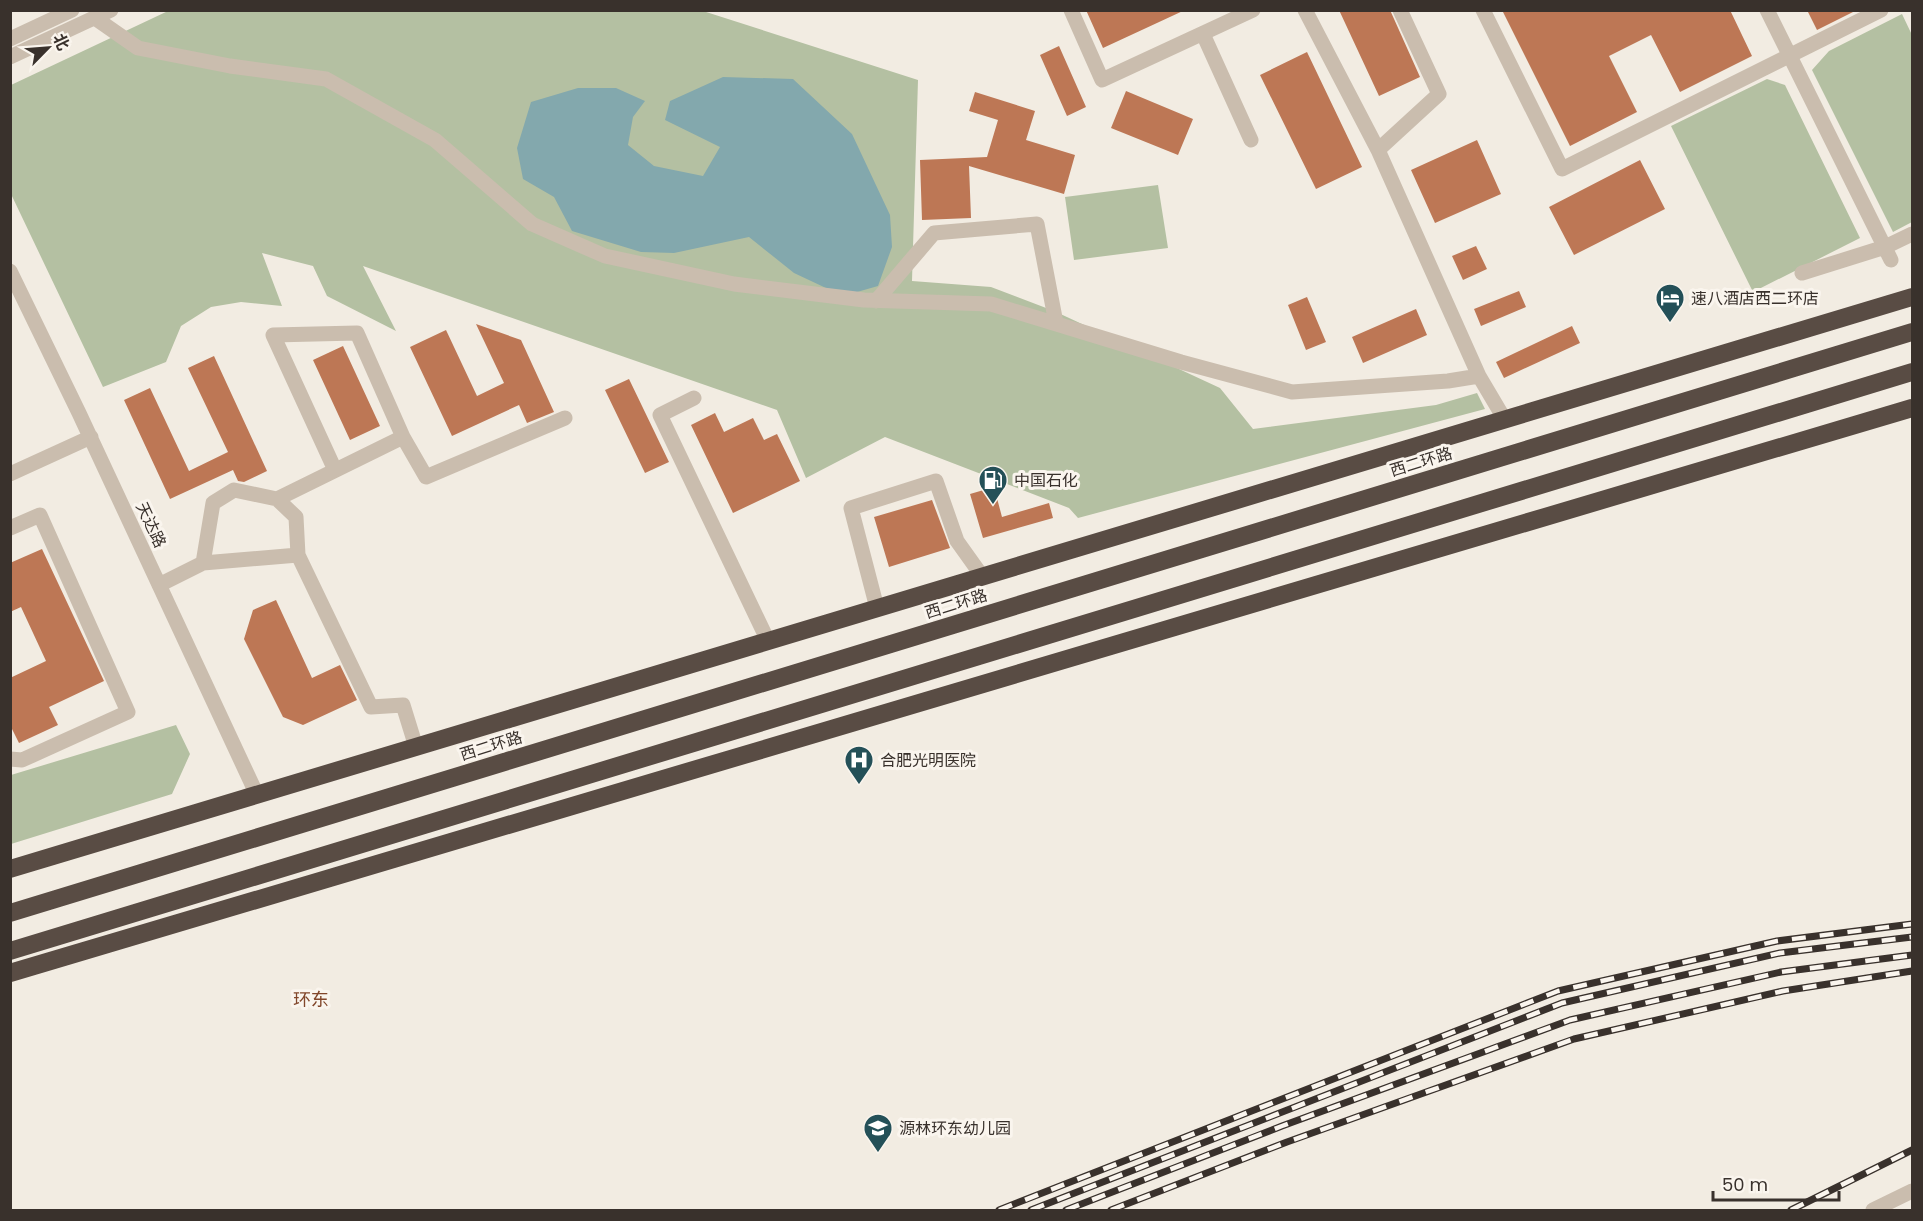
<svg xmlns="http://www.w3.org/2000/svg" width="1923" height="1221" viewBox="0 0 1923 1221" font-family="Poppins,'Noto Sans SC',sans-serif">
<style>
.green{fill:#b4c0a2}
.water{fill:#83a8ad}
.building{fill:#bd7755}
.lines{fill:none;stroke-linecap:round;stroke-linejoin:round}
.minor{stroke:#cabdae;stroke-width:15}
.highway{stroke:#594c44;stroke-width:18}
.rail-casing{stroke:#39312c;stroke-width:7}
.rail{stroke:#faf5ee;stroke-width:4.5;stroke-dasharray:14;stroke-linecap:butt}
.labels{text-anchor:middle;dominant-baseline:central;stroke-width:6;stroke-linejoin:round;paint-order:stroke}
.poi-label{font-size:16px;fill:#39312c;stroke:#faf5ee;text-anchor:start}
.street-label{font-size:16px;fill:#39312c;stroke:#faf5ee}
.neighbourhood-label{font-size:18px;fill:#82472b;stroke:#faf5ee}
</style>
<rect width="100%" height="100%" fill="#f2ece2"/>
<path class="green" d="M168 11H703L918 80 912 281 991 287 1054 311 1220 388 1253 429 1436 405 1477 393 1485 409 1078 518 1069 508 885 437 806 478 777 410 363 266 396 331 327 296 313 266 262 253 282 306 241 302 211 307 181 326 166 362 103 387 11 194V85Z
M1902 14 1912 35V222L1893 232 1812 70 1829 51Z
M1767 79 1785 85 1860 238 1753 292 1671 126Z
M1158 185 1168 248 1074 260 1065 197Z
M176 725 190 754 172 794 11 844V775Z"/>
<path class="water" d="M723 77 793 79 852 134 890 215 892 247 878 286 843 296 794 273 749 237 674 253 641 252 572 231 554 197 523 179 517 148 531 102 578 88H616L645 101 633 117 628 145 654 166 703 176 720 147 665 120 670 101Z"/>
<path class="building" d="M1086 10H1185L1103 48Z
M1339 10H1390L1420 77 1379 96Z
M1502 10H1730L1752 56 1680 92 1651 35 1609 56 1637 112 1570 146Z
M1807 10H1857L1817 30Z
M1059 46 1086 107 1067 116 1040 55Z
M1307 52 1362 167 1316 189 1260 75Z
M1126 91 1193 119 1178 155 1111 128Z
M975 92 1035 111 1026 140 1075 155 1064 194 969 166 971 218 922 220 920 160 987 157 998 120 969 111Z
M1477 140 1501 194 1435 223 1411 170Z
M1640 160 1665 209 1574 255 1549 207Z
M1476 246 1487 269 1463 280 1452 256Z
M1519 291 1526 307 1481 326 1474 309Z
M1307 297 1326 342 1306 350 1288 305Z
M1416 309 1427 335 1363 363 1352 337Z
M476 324 521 340 554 412 527 423 519 405 452 436 410 347 446 330 477 396 504 383Z
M1572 326 1580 343 1504 378 1496 362Z
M343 346 380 426 350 440 313 360Z
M214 356 267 471 244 482 238 481 233 470 170 499 124 400 150 388 189 471 228 452 188 368Z
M629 379 669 462 645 473 605 390Z
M715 413 724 432 753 418 764 440 777 434 800 481 733 513 691 425Z
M994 487 1002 517 1049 503 1053 518 983 538 970 494Z
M932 500 950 548 889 567 874 517Z
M42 549 104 681 49 707 58 725 19 743 10 725V678L46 661 21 607 10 612V563Z
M276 600 312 678 340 665 357 700 303 725 283 717 244 639 253 610Z"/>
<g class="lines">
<path class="minor" d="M1071 10 1102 80 1253 10
M1305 10 1378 150 1479 376
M1483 10 1562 169 1881 10
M1767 10 1891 260
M95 18 138 48 230 66 326 79 435 140 532 224 605 256 734 284 864 300 991 304 1181 362 1292 392 1448 381 1479 376 1505 420
M1203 34 1251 140
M10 39 72 10
M10 57 111 10
M1378 150 1439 94 1400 10
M10 271 79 413 257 795
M1802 273 1885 247 1912 234
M876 301 934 233 1037 224 1056 323
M694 398 660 415 768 641
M335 470 273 335 357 333 403 437
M10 474 91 437
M277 499 296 517 298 555
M10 528 40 515 128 712 22 760 10 759
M203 563 213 503 234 490 277 499 403 437 426 477 565 418
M159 585 203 563 298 555 371 707 403 705 416 747
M877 608 851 508 936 481 957 541 982 576
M1873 1210 1912 1191"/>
<path class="highway" d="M10 869 1912 297
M10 913 1912 332
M10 951 1912 372
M10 973 1912 408"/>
<g class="rail-casing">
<path id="rail" d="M999 1210 1558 991 1777 941 1912 924
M1031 1210 1562 1003 1780 953 1912 937
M1066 1210 1282 1126 1570 1020 1781 972 1912 955
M1111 1210 1287 1142 1574 1039 1783 991 1912 971
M1791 1210 1912 1150"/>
</g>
<use href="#rail" class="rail"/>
</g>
<defs>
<g id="hotel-pin" transform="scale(1.5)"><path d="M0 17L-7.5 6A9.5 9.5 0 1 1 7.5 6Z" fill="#245058" stroke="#faf5ee"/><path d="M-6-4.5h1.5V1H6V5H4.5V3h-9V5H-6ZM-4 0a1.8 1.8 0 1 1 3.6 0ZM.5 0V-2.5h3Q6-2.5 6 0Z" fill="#fff"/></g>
<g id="fuel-pin" transform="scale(1.5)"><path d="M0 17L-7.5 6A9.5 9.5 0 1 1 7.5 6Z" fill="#245058" stroke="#faf5ee"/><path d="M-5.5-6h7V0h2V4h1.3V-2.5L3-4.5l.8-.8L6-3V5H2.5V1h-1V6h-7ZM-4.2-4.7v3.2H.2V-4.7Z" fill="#fff"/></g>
<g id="hospital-pin" transform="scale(1.5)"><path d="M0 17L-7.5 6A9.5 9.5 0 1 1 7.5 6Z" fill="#245058" stroke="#faf5ee"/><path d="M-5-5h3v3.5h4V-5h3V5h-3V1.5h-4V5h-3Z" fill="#fff"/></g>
<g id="school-pin" transform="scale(1.5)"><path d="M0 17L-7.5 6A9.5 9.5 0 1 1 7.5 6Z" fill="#245058" stroke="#faf5ee"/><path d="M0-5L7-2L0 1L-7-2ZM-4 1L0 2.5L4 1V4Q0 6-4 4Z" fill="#fff"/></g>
</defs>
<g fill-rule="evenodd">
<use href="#hotel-pin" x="1670" y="298"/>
<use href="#fuel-pin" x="993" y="480"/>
<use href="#hospital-pin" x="859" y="760"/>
<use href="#school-pin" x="878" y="1128"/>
</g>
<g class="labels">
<g class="poi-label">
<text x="1691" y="298">速八酒店西二环店</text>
<text x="1014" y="480">中国石化</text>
<text x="880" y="760">合肥光明医院</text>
<text x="899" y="1128">源林环东幼儿园</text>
</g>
<g class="street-label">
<text transform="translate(1421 462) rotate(-17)">西二环路</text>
<text transform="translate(151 525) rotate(65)">天达路</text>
<text transform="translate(956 604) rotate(-17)">西二环路</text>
<text transform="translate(491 746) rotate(-17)">西二环路</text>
</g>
<g class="neighbourhood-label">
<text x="311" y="999">环东</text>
</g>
</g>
<rect width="1923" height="1221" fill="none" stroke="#39312c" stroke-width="24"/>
<g transform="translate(48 48) rotate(65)" stroke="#faf5ee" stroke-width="4.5" paint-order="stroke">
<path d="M0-4.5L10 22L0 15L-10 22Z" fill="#39312c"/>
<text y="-9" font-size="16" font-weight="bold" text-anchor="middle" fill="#39312c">北</text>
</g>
<path d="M1713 1191v9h126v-9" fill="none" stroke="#39312c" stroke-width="3"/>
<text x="1722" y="1191" font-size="18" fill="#39312c" stroke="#faf5ee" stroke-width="4.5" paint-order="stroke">50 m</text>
</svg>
